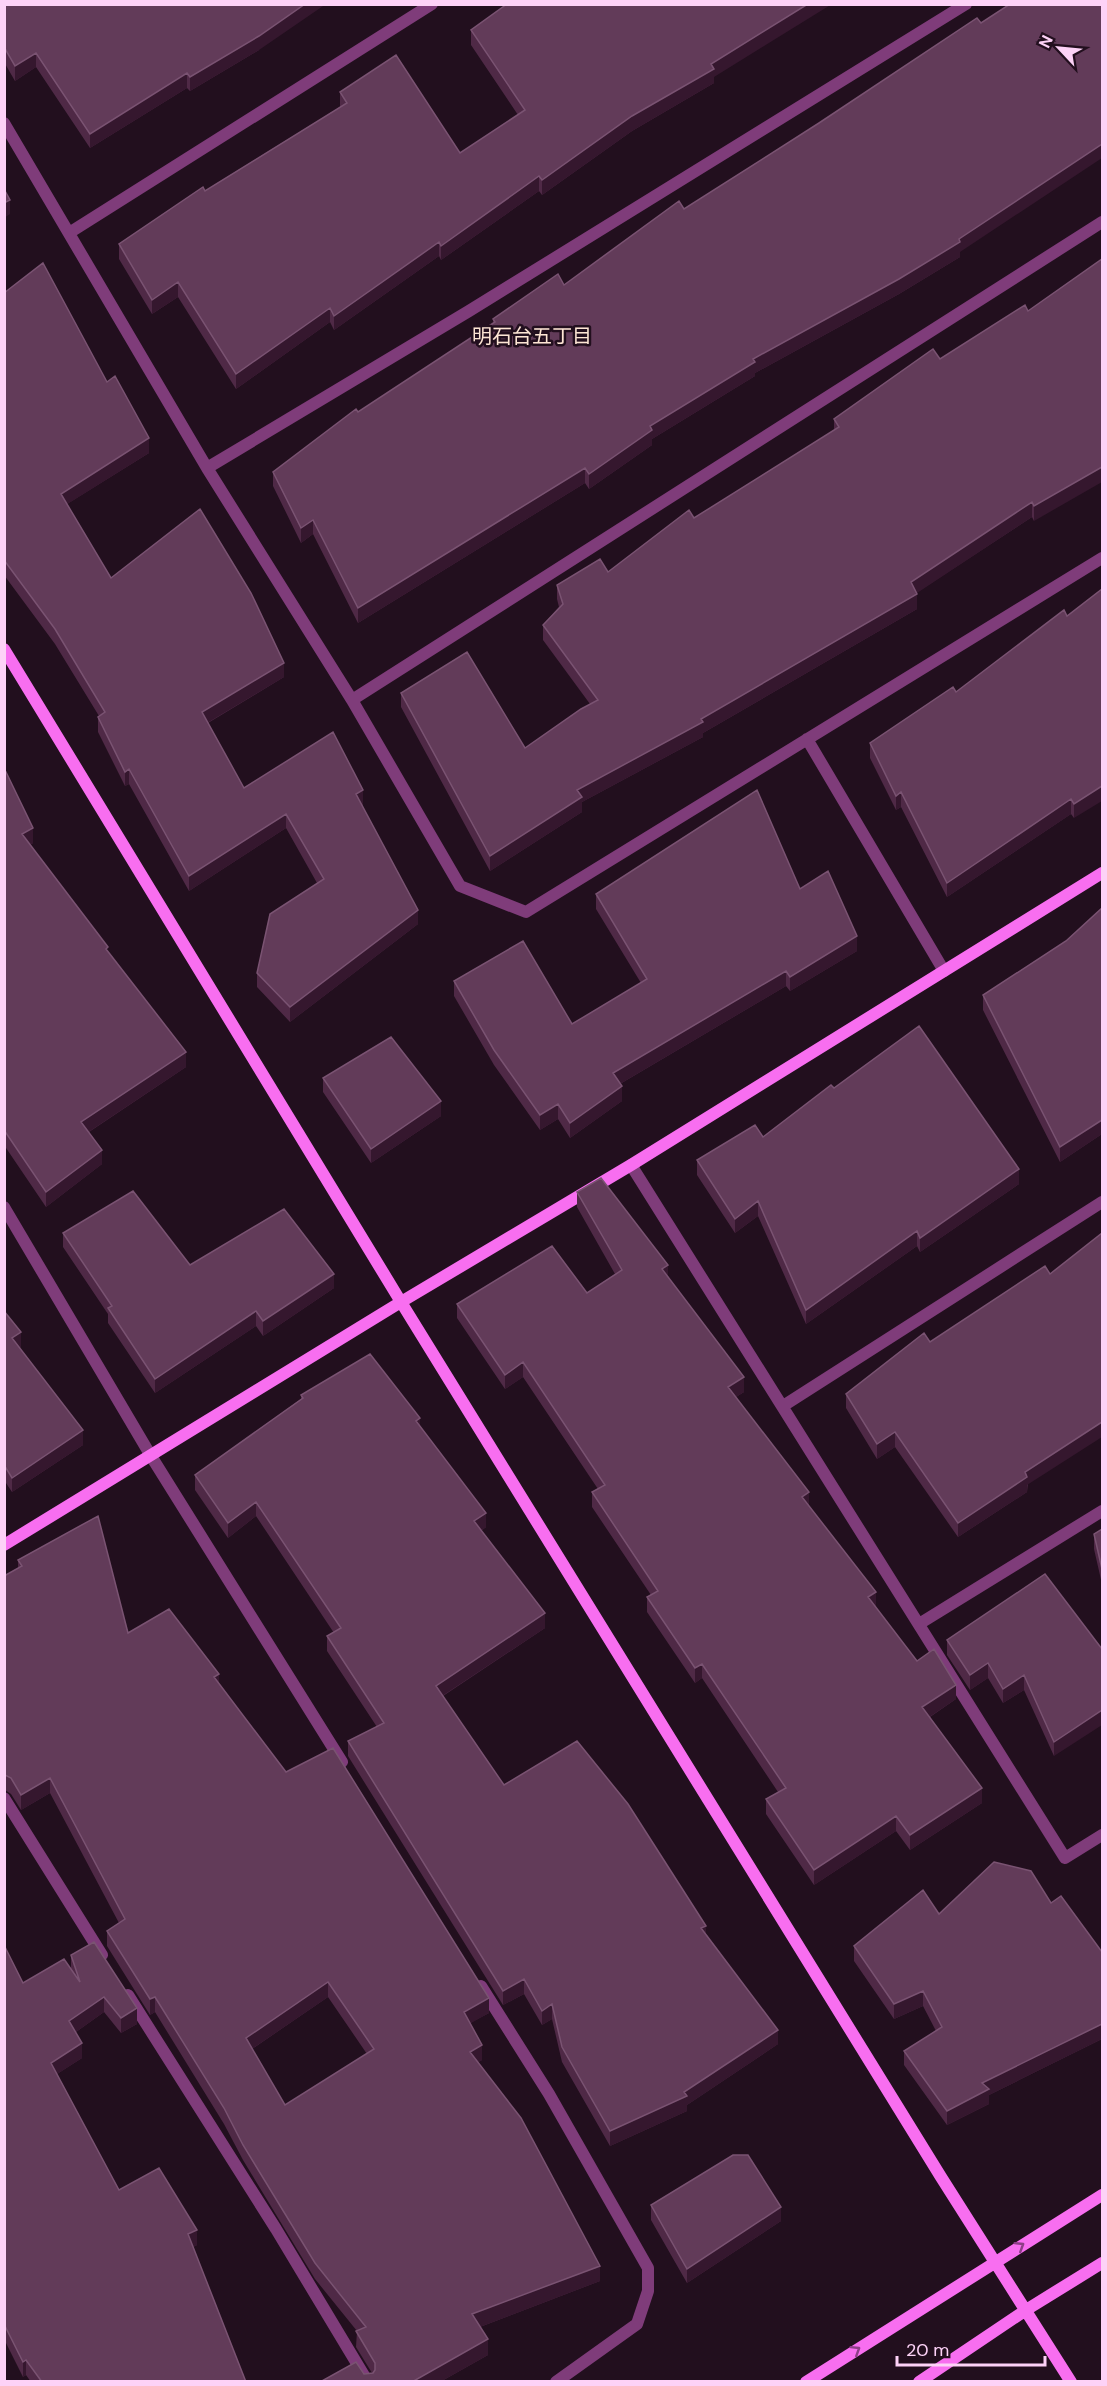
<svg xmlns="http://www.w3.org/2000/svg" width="1107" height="2386" viewBox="0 0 1107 2386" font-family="'DM Sans','Noto Sans JP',sans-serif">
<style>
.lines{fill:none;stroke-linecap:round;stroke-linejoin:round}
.street{stroke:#7f3c7a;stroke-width:12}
.secondary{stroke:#f86ef0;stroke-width:12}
.wall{fill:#4f2946;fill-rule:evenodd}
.shaded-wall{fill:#35172e}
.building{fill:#623b59;stroke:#7a5372;stroke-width:1.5;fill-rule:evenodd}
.oneway{stroke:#8d3e87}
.labels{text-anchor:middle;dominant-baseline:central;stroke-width:5;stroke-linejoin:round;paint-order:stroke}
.neighbourhood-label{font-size:20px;fill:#fde5d4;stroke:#220f1e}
</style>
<rect width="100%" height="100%" fill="#220f1e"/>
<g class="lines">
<path class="street" d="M4 123 207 468 352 700 460 886 526 912 1102 558
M69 233 432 4
M207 468 469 311 966 4
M352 700 1102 222
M807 739 944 971
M631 1165 1065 1858 1102 1835
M4 1207 151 1456 342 1762
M783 1406 1102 1202
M919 1624 1102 1511
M4 1798 102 1955
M481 1986 549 2094 648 2268V2291L637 2324 556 2382
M128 1995 276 2229 368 2382"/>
<path class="secondary" d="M4 649 401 1302 941 2177 1071 2382
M4 1545 401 1302 631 1165 1102 873
M806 2382 1102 2195
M919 2382 1026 2310 1102 2263"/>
</g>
<path class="wall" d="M4 4 259 50 190 91 187 88 90 148 36 67 15 81 4 62Z
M471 30 714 77V83L632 131 542 195 539 191 441 260 439 256 334 330 330 322 236 389 178 297 152 314 119 259V244L340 107V92L460 153 518 115 471 45Z
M684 209 960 252V257L899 294 755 373V376L652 439V445L589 489 585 483 358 623 313 534 301 543 273 486V472L358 412 493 324V319L564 285Z
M1102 259 1034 521 1032 517 916 593 917 609 703 733V737L582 802V812L490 871 401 707V693L525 748 590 704 543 640V625L559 607 557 599V585L608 572 834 430V419L940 359 1028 311Z
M4 293 107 382 149 453 67 504 111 578 284 677 208 723 244 788 363 804 362 805 418 924 290 1022 257 987V973L317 883 286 828 189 891 129 784 125 786 98 732V717L99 716 55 644 4 575Z
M1102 589 1074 818 1071 814 947 897 901 807 896 810 870 758V743L956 692 1067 616Z
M4 773 33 843 30 845 108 952 186 1067 89 1132 102 1164 46 1207 4 1145Z
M800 889 857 951 790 991 786 986 620 1084 622 1101 570 1138 558 1119 540 1130 494 1065 454 996V981L572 1024 641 983 596 909V894Z
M1102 908V1134L1060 1162 983 1010V995L1066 941Z
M323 1078 441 1116 371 1163 323 1092Z
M834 1088 1019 1184 920 1252 917 1246 806 1324 758 1216 735 1233 697 1175V1160L763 1137Z
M577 1192 668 1278 744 1392 736 1397 875 1607 917 1661 956 1699 930 1717 982 1803 910 1850 896 1831 814 1885 766 1814V1799L778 1792 702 1678 695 1683 647 1612V1597L651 1595 592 1507V1492L598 1489 523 1377 505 1389 457 1318V1304L587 1293 615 1274 577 1207Z
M63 1233 190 1265 334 1288 263 1336 256 1326 155 1393 108 1323V1314L63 1247Z
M1050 1274 1027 1492 958 1537 895 1447 877 1459 846 1408V1394L930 1342Z
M4 1311 21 1347 19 1348 83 1445 12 1492 6 1483 4 1484Z
M301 1395 420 1426 486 1527 481 1531 545 1628 443 1696 504 1785 706 1935 778 2044 687 2105V2111L610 2146 562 2062 552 2019 542 2025 524 1994 503 2005 348 1756V1741L377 1727 327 1651V1636L334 1633 256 1516 228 1538 195 1490V1475L301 1399Z
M1102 1529V1584L1094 1549V1534Z
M18 1560 128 1633 219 1684 286 1772 489 2013 470 2023 482 2060 478 2062 600 2281 480 2327 488 2355 440 2382H320L364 2374 372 2373 356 2347 357 2331 315 2279 243 2160 224 2124 155 2012 150 2015 107 1946V1931L119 1923 50 1793 21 1810 11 1794 5 1790 4 1576 18 1568ZM328 1997 367 2054 285 2105 252 2049Z
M947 1640 1102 1649 1054 1756 1024 1690 1003 1703 988 1678 970 1690 947 1655Z
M1051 1903 1102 1952V2039L989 2095V2104L947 2125 904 2065V2051L936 2031 923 2006 894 2019 854 1961V1946L939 1914Z
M4 1945 23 1983 71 1969V1955L137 2024 121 2033 104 2012 76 2032 82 2058 57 2074 119 2190 197 2245 193 2247 246 2382H31L26 2375 23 2377 4 2339Z
M651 2205 781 2221 687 2283 651 2220Z"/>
<path class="shaded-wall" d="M305 4H326L259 50 190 91V77Z
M808 4H832L714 77V83L632 131 542 195V180L632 116 711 64Z
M36 53V67L15 81V66Z
M187 73V88L90 148V134Z
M1102 144V158L960 252V257L899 294 755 373V376L652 439V445L589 489V474L650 426 753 359 959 239Z
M539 176V191L441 260V246Z
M10 200V214L4 218V203Z
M439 242V256L334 330V316Z
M178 282V297L152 314V300Z
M330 308V322L236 389V374Z
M149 438V453L61 508V494Z
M1102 467V482L1034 521V506Z
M585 468V483L358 623V608Z
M1032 502V517L911 597V582Z
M313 520V534L301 543V528Z
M917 594V609L703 733V737L582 802V812L490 871V856L577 790Z
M284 663V677L202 726V712Z
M129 769V784L125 786V772Z
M1102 786V801L1074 818V804Z
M363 790V804L356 809V794Z
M901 792V807L896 810V796Z
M1071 799V814L947 897V883Z
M286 814V828L189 891V876Z
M33 828V843L22 849V834Z
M418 910V924L290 1022V1007Z
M857 936V951L790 991V977Z
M786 971V986L613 1088V1073Z
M186 1052V1067L81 1137V1122Z
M622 1086V1101L570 1138V1123Z
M441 1101V1116L371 1163V1149Z
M558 1104V1119L540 1130V1115Z
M1102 1120V1134L1060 1162V1147Z
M102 1150V1164L46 1207V1192Z
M1019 1169V1184L920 1252V1238Z
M758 1201V1216L735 1233V1219Z
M917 1231V1246L806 1324V1310Z
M668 1265V1280L662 1269Z
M334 1274V1288L263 1336V1321Z
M256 1311V1326L155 1393V1379Z
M21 1332V1347L12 1353V1338Z
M523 1362V1377L505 1389V1375Z
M744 1377V1392L728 1402V1387Z
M420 1418V1433L416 1421Z
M1102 1422V1437L1027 1485V1492L958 1537V1523L1025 1472Z
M83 1430V1445L12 1492V1478Z
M895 1432V1447L877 1459V1444Z
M6 1468V1483L4 1484V1469Z
M809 1492V1507L802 1497Z
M256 1502V1516L228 1538V1523Z
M486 1513V1527L474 1536V1521Z
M876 1592V1607L868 1597Z
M545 1613V1628L436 1700V1686Z
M988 1663V1678L970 1690V1675Z
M702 1664V1678L695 1683V1668Z
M219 1674V1689L214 1677Z
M1024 1675V1690L1003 1703V1689Z
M956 1685V1699L922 1722V1707Z
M1102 1710V1725L1054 1756V1742Z
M50 1778V1793L21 1810V1795Z
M982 1788V1803L910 1850V1835Z
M896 1816V1831L814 1885V1870Z
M706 1926V1940L701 1928Z
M524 1979V1994L503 2005V1991Z
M328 1982V1997L246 2053V2038Z
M923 1991V2006L894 2019V2004Z
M104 1997V2012L69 2037V2021Z
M155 1997V2012L150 2015V1999Z
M489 1998V2013L464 2027V2012Z
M552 2004V2019L542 2025V2011Z
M137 2008V2024L121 2033V2018Z
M1102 2024V2039L989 2095V2104L947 2125V2111L982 2083Z
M778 2030V2044L687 2105V2111L610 2146V2131L684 2092Z
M82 2043V2058L51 2078V2063Z
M482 2045V2060L470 2067V2052Z
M781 2207V2221L687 2283V2269Z
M197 2230V2245L188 2250V2234Z
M600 2266V2281L472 2330V2314Z
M488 2339V2355L440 2382H412Z
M26 2360V2375L23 2377V2362Z"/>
<path class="building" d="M4 4H305L259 36 190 77 187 73 90 134 36 53 15 66 4 47Z
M507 4H808L711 64 714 69 632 116 542 180 539 176 441 246 439 242 334 316 330 308 236 374 178 282 152 300 119 244 203 187 205 191 347 103 340 92 396 55 460 153 525 110 471 30Z
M1010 4H1102V144L959 239 960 242 899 279 753 359 755 362 650 426 652 430 589 474 585 468 358 608 313 520 301 528 273 472 356 409 358 412 495 322 493 319 558 274 564 285 679 201 684 209 819 123 977 18 981 23Z
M4 189 10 200 4 203Z
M1102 259V467L1034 506 1032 502 911 582 917 594 701 719 703 722 577 790 582 797 490 856 401 693 467 652 525 748 581 709 598 700 543 625 563 604 557 585 600 559 608 572 689 510 694 518 839 427 834 419 933 349 940 359 1025 305 1028 311Z
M43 263 107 382 115 376 149 438 61 494 111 578 200 509 251 593 284 663 202 712 244 788 333 732 363 790 356 794 418 910 290 1007 257 973 270 914 324 879 286 814 189 876 129 769 125 772 98 717 105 712 55 629 4 560V293Z
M1102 589V786L1074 804 1071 799 947 883 901 792 896 796 870 743 953 687 956 692 1064 610 1067 616Z
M6 772 33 828 22 834 108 947 106 949 186 1052 81 1122 102 1150 46 1192 4 1130V773Z
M757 790 800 889 828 871 857 936 790 977 786 971 613 1073 622 1086 570 1123 558 1104 540 1115 494 1050 454 981 523 941 572 1024 647 979 596 894Z
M1102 908V1120L1060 1147 983 995 1066 941Z
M919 1026 1019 1169 920 1238 917 1231 806 1310 758 1201 735 1219 697 1160 755 1125 763 1137 831 1085 834 1088Z
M391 1037 441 1101 371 1149 323 1078Z
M601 1178 668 1265 662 1269 744 1377 728 1387 809 1492 802 1497 876 1592 868 1597 917 1661 934 1649 956 1685 922 1707 982 1788 910 1835 896 1816 814 1870 766 1799 786 1788 702 1664 695 1668 647 1597 658 1591 592 1492 605 1485 523 1362 505 1375 457 1304 552 1246 587 1293 622 1270 577 1192Z
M133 1191 190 1265 284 1209 334 1274 263 1321 256 1311 155 1379 108 1308 112 1306 63 1233Z
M1102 1233V1422L1025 1472 1027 1477 958 1523 895 1432 877 1444 846 1394 924 1333 930 1342 1045 1266 1050 1274Z
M4 1311 21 1332 12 1338 83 1430 12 1478 6 1468 4 1469Z
M370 1354 420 1418 416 1421 486 1513 474 1521 545 1613 436 1686 504 1785 577 1741 628 1804 706 1926 701 1928 778 2030 684 2092 687 2096 610 2131 562 2047 552 2004 542 2011 524 1979 503 1991 348 1741 384 1723 327 1636 341 1628 256 1502 228 1523 195 1475 303 1398 301 1395Z
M98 1516 128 1633 169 1609 219 1674 214 1677 286 1772 333 1748 489 1998 464 2012 482 2045 470 2052 521 2118 600 2266 472 2314 488 2339 412 2382H320L356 2362 364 2374 373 2373 375 2370V2363L356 2331 366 2327 315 2263 243 2145 224 2108 155 1997 150 1999 107 1931 125 1919 50 1778 21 1795 11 1778 5 1775 4 1576 22 1566 18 1560ZM328 1982 374 2049 285 2105 246 2038Z
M1102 1529V1569L1094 1534Z
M1045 1574 1102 1649V1710L1054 1742 1024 1675 1003 1689 988 1663 970 1675 947 1640Z
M994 1862 1031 1871 1051 1903 1061 1896 1102 1952V2024L982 2083 989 2089 947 2111 904 2051 942 2027 923 1991 894 2004 854 1946 923 1890 939 1914Z
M94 1942 137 2008 121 2018 104 1997 69 2021 82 2043 51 2063 119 2190 159 2168 197 2230 188 2234 246 2382H42L26 2360 23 2362 4 2324V1945L23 1983 64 1959 80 1982 71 1955Z
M733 2155H748L781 2207 687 2269 651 2205Z"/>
<defs><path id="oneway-chevron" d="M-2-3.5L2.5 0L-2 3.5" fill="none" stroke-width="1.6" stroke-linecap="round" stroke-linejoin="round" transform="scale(1.5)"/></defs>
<g class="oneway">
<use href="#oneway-chevron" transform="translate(1020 2246) rotate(-32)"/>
<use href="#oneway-chevron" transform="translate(856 2350) rotate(-32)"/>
</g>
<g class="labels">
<g class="neighbourhood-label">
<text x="532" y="336">明石台五丁目</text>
</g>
</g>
<rect width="1107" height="2386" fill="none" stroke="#fdd2f7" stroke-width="12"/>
<g transform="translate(1059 48) rotate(296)" stroke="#220f1e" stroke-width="4.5" paint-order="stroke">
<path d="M0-4.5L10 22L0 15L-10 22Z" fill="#fdd2f7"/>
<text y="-9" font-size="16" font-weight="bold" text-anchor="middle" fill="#fdd2f7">N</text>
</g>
<path d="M897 2356v9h148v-9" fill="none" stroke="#fdd2f7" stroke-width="3"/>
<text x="906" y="2356" font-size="18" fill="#fdd2f7" stroke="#220f1e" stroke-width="4.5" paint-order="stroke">20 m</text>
</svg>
